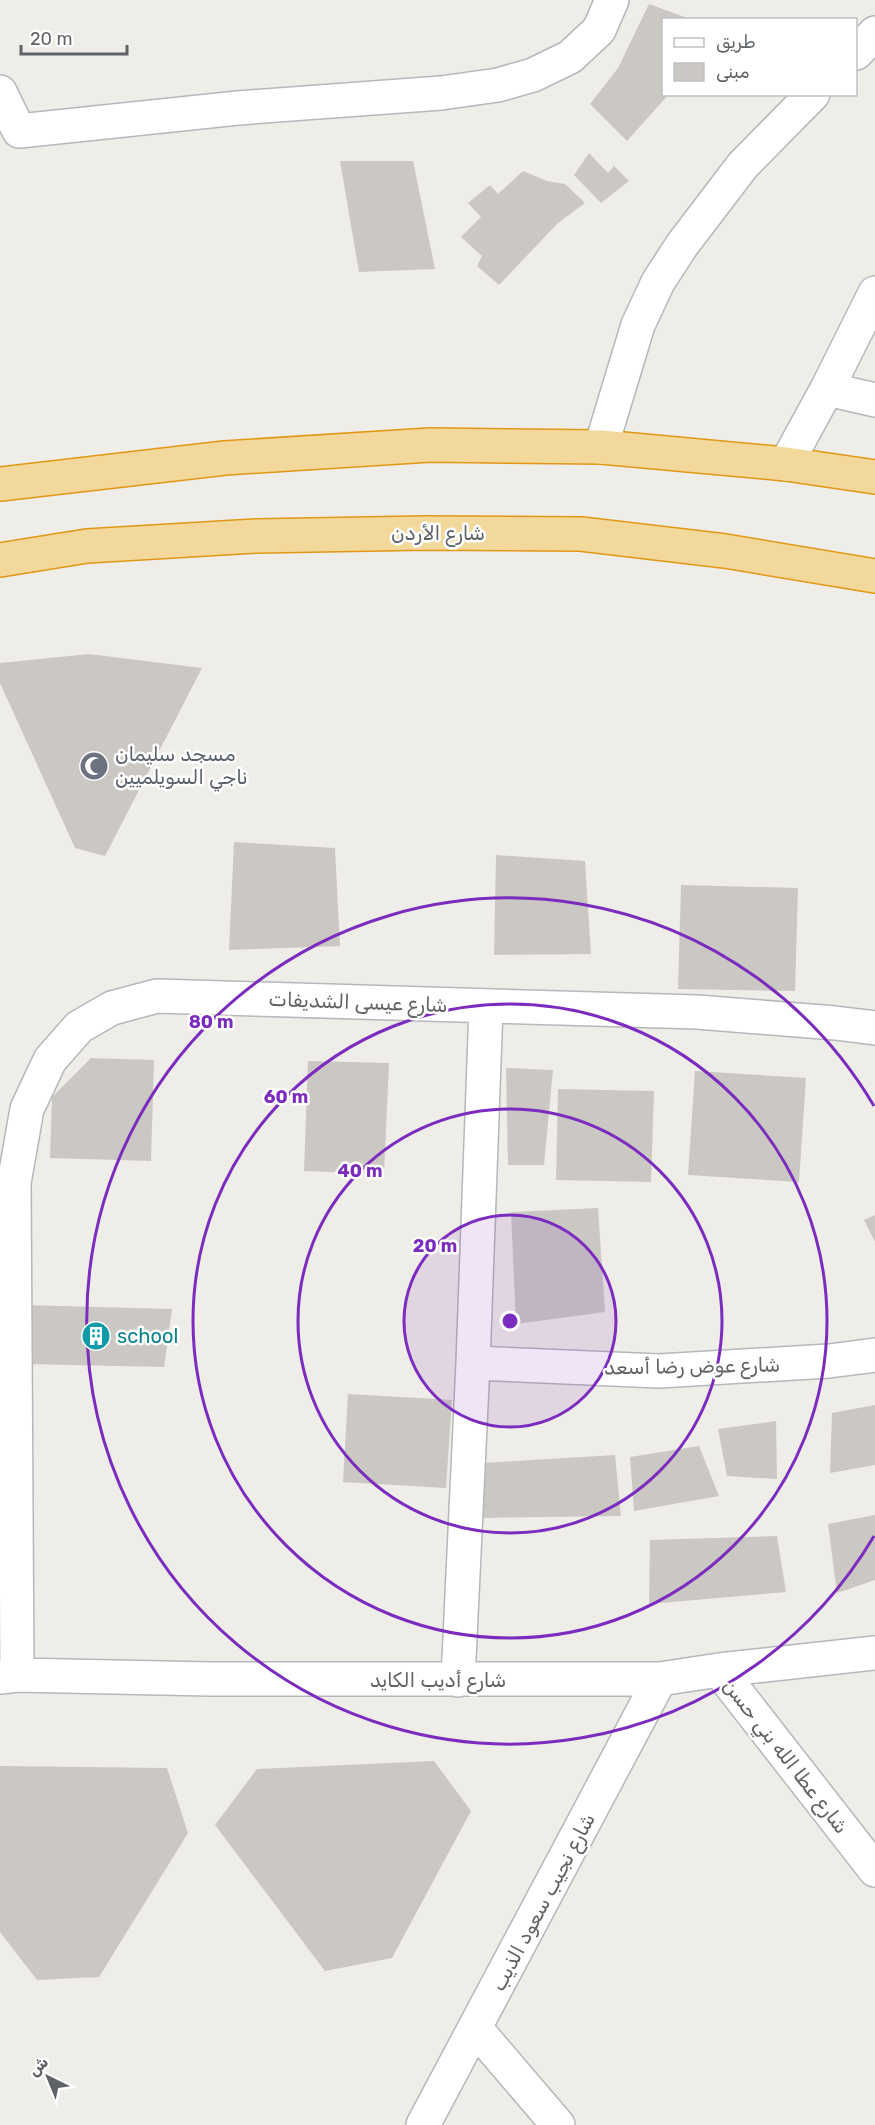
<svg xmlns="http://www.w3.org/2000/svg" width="875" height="2125" viewBox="0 0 875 2125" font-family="Rubik,'Noto Sans Arabic',sans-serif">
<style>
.building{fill:#cbc8c4}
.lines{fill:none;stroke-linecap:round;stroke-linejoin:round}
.street-casing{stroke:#b5b7bb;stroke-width:36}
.highway-casing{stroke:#e19716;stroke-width:36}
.street{stroke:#fff;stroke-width:33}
.highway{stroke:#f3d89b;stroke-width:33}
.ring{fill:none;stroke:#7b2cbf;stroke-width:3}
.labels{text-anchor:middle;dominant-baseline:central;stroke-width:5;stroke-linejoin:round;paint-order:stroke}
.street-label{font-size:20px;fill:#5f6366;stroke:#fff}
.worship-label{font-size:20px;fill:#5b616d;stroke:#fff;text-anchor:start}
.culture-label{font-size:20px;fill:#0d838f;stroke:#fff;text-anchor:start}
.centre{fill:#7b2cbf;stroke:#fff;stroke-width:3}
.ring-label{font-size:18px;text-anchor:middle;font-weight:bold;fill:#7b2cbf;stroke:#fff;stroke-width:5;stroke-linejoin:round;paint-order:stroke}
</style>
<rect width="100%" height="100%" fill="#efede8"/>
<path class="building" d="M649 4 690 19 664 20V94H669L627 141 590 104 618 68Z
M589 153 608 173 614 166 629 181 601 203 574 175Z
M340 161H413L435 269 359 272Z
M523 171 547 181 565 184 585 203 558 223 499 285 477 266 482 256 461 237 481 217 468 203 490 185 498 194Z
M89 654 202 668 105 856 75 848 0 683V663Z
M234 842 335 848 340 946 229 950Z
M496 855 585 861 591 954 494 955Z
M681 885 798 888 795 991 678 989Z
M91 1058 154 1060 151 1161 50 1158 52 1097Z
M308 1061 389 1063 384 1174 304 1171Z
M506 1068 553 1070 544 1165H508Z
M695 1071 806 1078 799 1182 688 1175Z
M558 1089 654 1091 651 1182 556 1180Z
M598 1208 605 1312 516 1324 511 1212Z
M875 1215V1242L864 1220Z
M22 1305 172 1309 164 1367 26 1364Z
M348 1394 452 1400 446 1488 343 1482Z
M875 1405V1465L830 1473 832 1413Z
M776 1421 777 1479 727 1476 718 1429Z
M699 1446 719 1496 634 1511 630 1457Z
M615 1455 621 1516 479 1518 481 1463Z
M875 1515V1580L837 1593 828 1524Z
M777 1536 786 1592 649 1604 650 1540Z
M434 1761 471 1811 392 1958 325 1971 215 1825 257 1769Z
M0 1766 167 1768 188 1833 99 1977 37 1980 0 1932Z"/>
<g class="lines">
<g class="street-casing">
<path id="street" d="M856 53 875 33
M0 92 19 131 238 108 441 93 498 85 533 75 570 57 599 30 612 0
M827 389 875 400
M601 447 638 325 658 282 682 245 743 165 813 94
M786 464 827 389 875 293
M473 1363 659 1371 829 1361 875 1355
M719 1670 875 1870
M17 1675 14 1183 27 1109 50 1060 79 1027 112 1008 157 996 697 1012 835 1023 875 1028
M0 1677 17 1675 210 1679H660L719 1670 875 1653
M458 1680 473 1363 486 1007
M476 2029 558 2125
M423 2125 660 1679"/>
</g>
<g class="highway-casing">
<path id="highway" d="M0 484 225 458 430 445 601 447 786 464 875 477
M0 560 87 546 256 536 424 533 581 534 725 551 875 576"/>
</g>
<use href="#street" class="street"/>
<use href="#highway" class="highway"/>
</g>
<circle cx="510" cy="1321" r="106" fill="#7b2cbf" fill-opacity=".12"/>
<g class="ring">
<circle cx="510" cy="1321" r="106"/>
<circle cx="510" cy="1321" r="212"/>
<circle cx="510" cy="1321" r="317"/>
<path d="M874 1536A423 423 0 1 1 874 1106"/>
</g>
<defs>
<g id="mosque-disc" transform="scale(1.5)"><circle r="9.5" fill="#6b7280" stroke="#fff"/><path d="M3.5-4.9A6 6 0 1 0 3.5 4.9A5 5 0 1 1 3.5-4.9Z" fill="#fff"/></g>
<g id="building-disc" transform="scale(1.5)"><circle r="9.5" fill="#0f9aa8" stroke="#fff"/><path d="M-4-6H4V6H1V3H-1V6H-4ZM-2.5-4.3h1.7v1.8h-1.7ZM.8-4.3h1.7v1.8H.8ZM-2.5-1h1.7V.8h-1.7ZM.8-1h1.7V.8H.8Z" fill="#fff"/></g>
</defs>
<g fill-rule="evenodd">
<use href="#mosque-disc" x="94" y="766"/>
<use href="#building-disc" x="96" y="1336"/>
</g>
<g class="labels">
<g class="street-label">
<text x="438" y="533">شارع الأردن</text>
<text transform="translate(358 1002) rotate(2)">شارع عيسى الشديفات</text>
<text transform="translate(692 1366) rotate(-1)">شارع عوض رضا أسعد</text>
<text x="438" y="1680">شارع أديب الكايد</text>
<text transform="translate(786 1756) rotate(52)">شارع عطا الله بني حسن</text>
<text transform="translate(543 1902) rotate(-62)">شارع نجيب سعود الذيب</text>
</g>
<g class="worship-label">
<text x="115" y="754">مسجد سليمان<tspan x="115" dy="23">ناجي السويلميين</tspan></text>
</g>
<g class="culture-label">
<text x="117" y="1336">school</text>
</g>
</g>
<circle cx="510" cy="1321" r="9" class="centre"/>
<g class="ring-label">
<text x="211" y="1028">80 m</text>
<text x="286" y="1103">60 m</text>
<text x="360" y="1177">40 m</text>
<text x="435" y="1252">20 m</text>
</g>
<rect x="662" y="18" width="195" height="78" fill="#ffffff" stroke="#bfc1c2" stroke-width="1.5"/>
<rect x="674" y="38" width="30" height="9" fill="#ffffff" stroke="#bfc1c2" stroke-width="1.5"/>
<text x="716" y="48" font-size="18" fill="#5f6366">طريق</text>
<rect x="674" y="63" width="30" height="18" fill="#cbc8c4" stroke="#bfc1c2" stroke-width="1.5"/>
<text x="716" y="78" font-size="18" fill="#5f6366">مبنى</text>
<g transform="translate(48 2077) rotate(317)" stroke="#ffffff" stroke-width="4.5" paint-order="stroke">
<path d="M0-4.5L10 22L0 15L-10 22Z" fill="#5f6366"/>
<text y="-9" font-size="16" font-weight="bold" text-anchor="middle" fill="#5f6366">ش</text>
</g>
<path d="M21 45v9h106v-9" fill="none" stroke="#5f6366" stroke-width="3"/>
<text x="30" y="45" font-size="18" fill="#5f6366" stroke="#ffffff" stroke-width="4.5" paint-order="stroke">20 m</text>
</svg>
